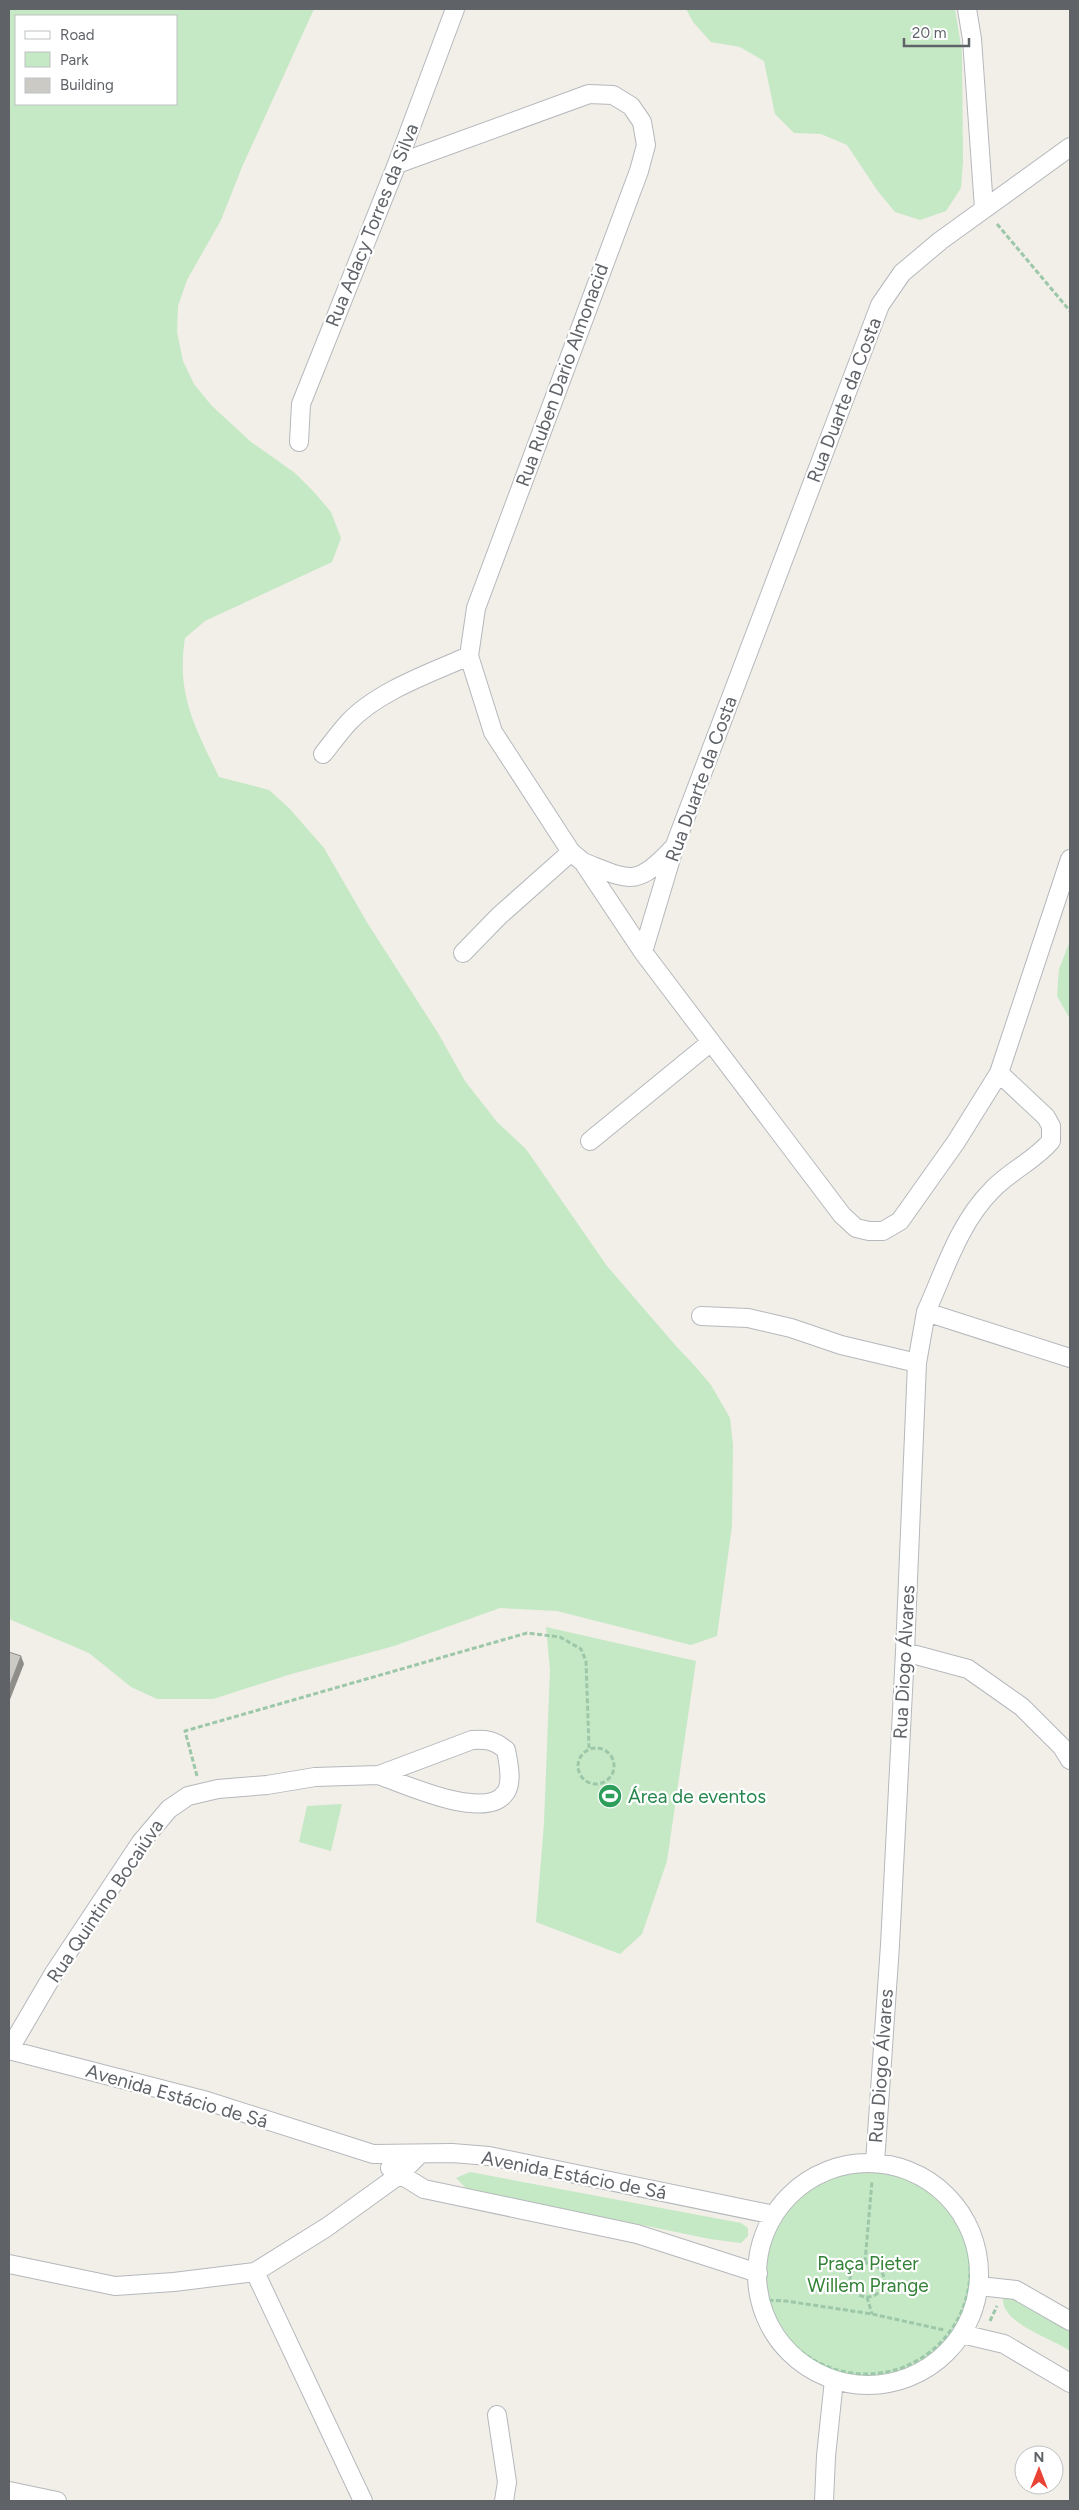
<svg xmlns="http://www.w3.org/2000/svg" width="1079" height="2510" viewBox="0 0 1079 2510" font-family="Figtree,sans-serif">
<style>
.green{fill:#c5e8c5;fill-rule:evenodd}
.lines{fill:none;stroke-linecap:round;stroke-linejoin:round}
.street-casing{stroke:#b5b8bc;stroke-width:20}
.path{stroke:#9cc7a9;stroke-width:3;stroke-dasharray:5 2.5;stroke-linecap:butt}
.street{stroke:#fff;stroke-width:18}
.shaded-wall{fill:#8f8d8a}
.building{fill:#cccac5;stroke:#8f8d8a}
.labels{text-anchor:middle;dominant-baseline:central;stroke-width:4.5;stroke-linejoin:round;paint-order:stroke}
.street-label{font-size:19px;fill:#5f6368;stroke:#fff}
.leisure-label{font-size:19px;fill:#27864d;stroke:#fff;text-anchor:start}
.park-label{font-size:19px;fill:#348238;stroke:#fff}
</style>
<rect width="100%" height="100%" fill="#f1efe8"/>
<path class="green" d="M9 9H314L242 167 221 220 187 280 178 306 177 332 183 361 194 384 211 405 251 442 295 473 314 492 331 512 341 538 332 562 205 621 185 638C176 695 195 727 219 777L269 790 289 808 324 848 368 924 438 1033 465 1081 497 1122 526 1149 607 1266 676 1346 694 1365 711 1385 730 1418 733 1445 732 1526 717 1636 691 1645 557 1611 500 1608 394 1646 288 1675 213 1699H157L131 1687 89 1653 9 1619ZM176 16V104H16V16Z
M686 9H955L962 52 963 161 961 188 946 211 920 220 895 212 877 190 847 145 821 134 794 133 775 114 764 61 740 47 711 42 693 22Z
M1070 941V1019L1057 996 1059 969Z
M546 1627 696 1661 667 1861 642 1934 620 1954 536 1922 544 1823 550 1670Z
M342 1804 331 1851 299 1842 307 1806Z
M868 2163C940 2172 980 2211 979 2285H985C975 2308 966 2333 948 2351 901 2400 813 2393 776 2336 742 2284 758 2212 810 2179 827 2169 848 2166 868 2163Z
M470 2172 741 2223 748 2228V2236L741 2243 710 2239 467 2189 456 2178Z
M1016 2296 1070 2325V2351C1052 2338 1002 2324 1003 2299Z"/>
<g class="lines">
<g class="street-casing">
<path id="street" d="M967 9 972 39 984 208
M397 164 589 94 613 95 631 106 642 122 646 145 639 171 476 608 469 656 493 732 571 852 583 862 643 952
M299 442 301 404 397 164 455 9
M323 754C331 744 339 733 348 723 376 692 430 673 469 656
M583 862C629 880 636 888 672 849
M463 953 499 916 571 852
M999 1073 956 1142 900 1221 883 1231H869L856 1228 842 1215 643 952 675 845 880 305 902 273 940 241 1070 147
M590 1141 711 1042
M926 1312C945 1270 959 1223 992 1190 1010 1171 1034 1161 1051 1141V1126L1046 1117 999 1073 1070 859
M701 1316 748 1318 791 1328 841 1345 917 1363
M905 1652 968 1669 1022 1707 1062 1747 1070 1760
M9 2050 54 1973 141 1842 169 1809 188 1796 218 1789 267 1785 315 1777 379 1775 472 1740C486 1739 494 1740 506 1750 508 1761 513 1781 506 1792 487 1822 406 1785 379 1775
M9 2050 207 2101 373 2154 452 2153 489 2156 774 2215
M875 2163 890 1945 905 1652 917 1363 926 1312 1070 1358
M757 2274a111 111 0 1 1 222 0a111 111 0 1 1-222 0Z
M390 2168 424 2189 637 2234 758 2273
M9 2264 115 2286 174 2282 255 2272 327 2227 399 2175 419 2155
M255 2272 363 2501
M979 2286 1016 2290 1070 2321
M962 2334 1004 2344 1070 2383
M497 2415 507 2482 504 2501
M9 2491 57 2501
M824 2501 826 2456 834 2380"/>
</g>
<path class="path" d="M997 224 1070 311
M578 1766a18 18 0 1 1 36 0a18 18 0 1 1-36 0Z
M197 1776 185 1731 527 1633 560 1637 581 1649 586 1661 589 1748
M762 2270a104 104 0 1 1 208 0a104 104 0 1 1-208 0Z
M865 2262 872 2181
M850 2280a17 17 0 1 1 34 0a17 17 0 1 1-34 0Z
M867 2297 872 2314
M761 2300 786 2301 872 2314 944 2330
M990 2321 997 2306"/>
<use href="#street" class="street"/>
</g>
<path class="shaded-wall" d="M21 1656 24 1664 9 1702V1687Z"/>
<path class="building" d="M9 1652 21 1656 9 1687Z"/>
<defs>
<g id="stadium-disc" transform="scale(1.25)"><circle r="9.5" fill="#2e9e5b" stroke="#fff"/><path d="M0-5a6.5 5 0 1 0 0 10a6.5 5 0 1 0 0-10ZM-3.5-1.8h7v3.6h-7Z" fill="#fff"/></g>
</defs>
<g fill-rule="evenodd">
<use href="#stadium-disc" x="610" y="1796"/>
</g>
<g class="labels">
<g class="street-label">
<text transform="translate(372 225) rotate(-68)">Rua Adacy Torres da Silva</text>
<text transform="translate(562 375) rotate(-70)">Rua Ruben Dario Almonacid</text>
<text transform="translate(844 400) rotate(-69)">Rua Duarte da Costa</text>
<text transform="translate(701 779) rotate(-70)">Rua Duarte da Costa</text>
<text transform="translate(904 1662) rotate(-87)">Rua Diogo Álvares</text>
<text transform="translate(105 1901) rotate(-56)">Rua Quintino Bocaiúva</text>
<text transform="translate(881 2066) rotate(-86)">Rua Diogo Álvares</text>
<text transform="translate(177 2096) rotate(16)">Avenida Estácio de Sá</text>
<text transform="translate(574 2175) rotate(11)">Avenida Estácio de Sá</text>
</g>
<g class="leisure-label">
<text x="628" y="1796">Área de eventos</text>
</g>
<g class="park-label">
<text x="868" y="2263">Praça Pieter<tspan x="868" dy="22">Willem Prange</tspan></text>
</g>
</g>
<rect width="1079" height="2510" fill="none" stroke="#5f6368" stroke-width="20"/>
<rect x="15" y="15" width="162" height="90" fill="#ffffff" stroke="#bfc1c3"/>
<rect x="25" y="31" width="25" height="8" fill="#ffffff" stroke="#bfc1c3"/>
<text x="60" y="40" font-size="15" fill="#5f6368">Road</text>
<rect x="25" y="52" width="25" height="15" fill="#c5e8c5" stroke="#bfc1c3"/>
<text x="60" y="65" font-size="15" fill="#5f6368">Park</text>
<rect x="25" y="78" width="25" height="15" fill="#cccac5" stroke="#bfc1c3"/>
<text x="60" y="90" font-size="15" fill="#5f6368">Building</text>
<g transform="translate(1039 2470)"><circle r="24" fill="#ffffff" stroke="#bfc1c3"/>
<path d="M0-4L9 19L0 12L-9 19Z" fill="#ea4335"/>
<text y="-8" font-size="14" font-weight="bold" text-anchor="middle" fill="#5f6368">N</text>
</g>
<path d="M904 38v8h65v-8" fill="none" stroke="#5f6368" stroke-width="2.5"/>
<text x="912" y="38" font-size="15" fill="#5f6368" stroke="#ffffff" stroke-width="4" paint-order="stroke">20 m</text>
</svg>
